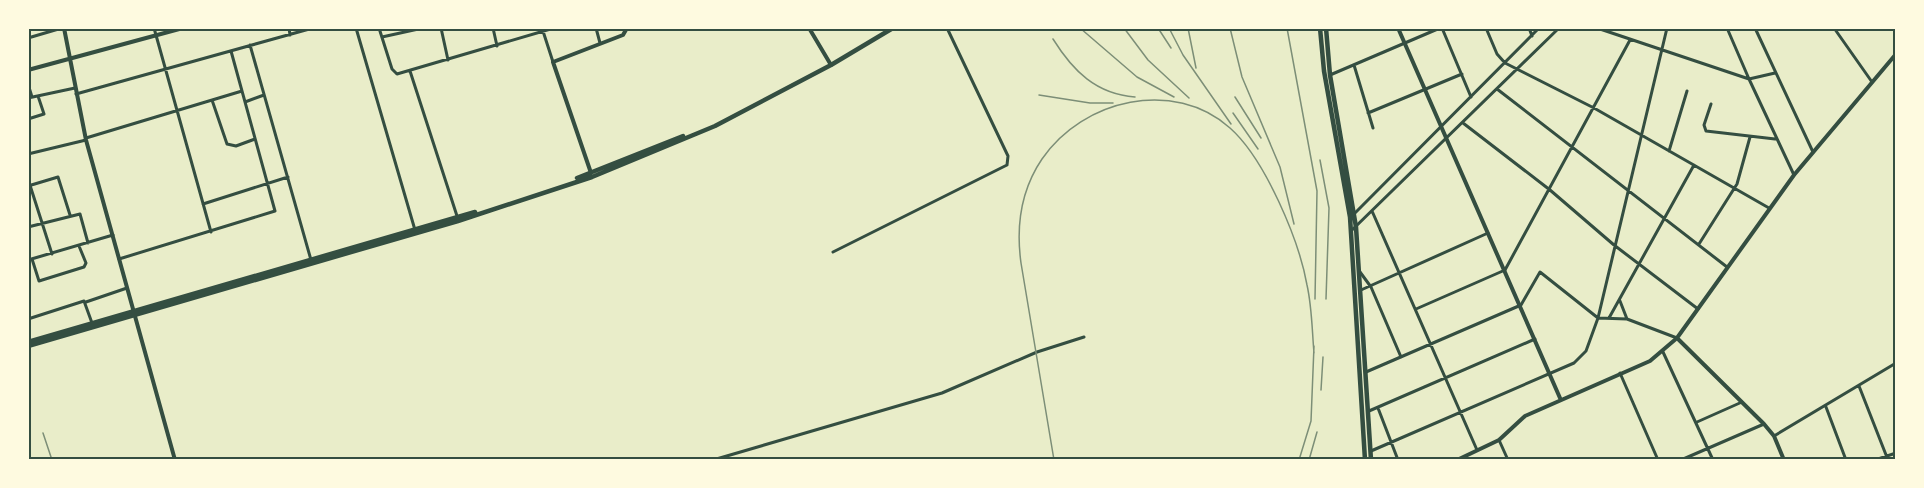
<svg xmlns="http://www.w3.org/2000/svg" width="1924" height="488" viewBox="0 0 1924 488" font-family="Montserrat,sans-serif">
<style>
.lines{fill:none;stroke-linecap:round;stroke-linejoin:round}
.minor{stroke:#344e41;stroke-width:3}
.tertiary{stroke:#344e41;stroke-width:4}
.primary{stroke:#344e41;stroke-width:4.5}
.rail{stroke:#7c8e77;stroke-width:1.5}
.neatline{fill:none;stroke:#344e41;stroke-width:2}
</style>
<rect width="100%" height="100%" fill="#e9edc9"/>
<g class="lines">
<path class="minor" d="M154 28 211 232
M289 28 290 35
M356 28 415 230
M379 28 392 69 397 74 554 28
M441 28 448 60
M493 28 497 46
M542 28 553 62
M596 28 600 43
M1442 28 1471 97
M1486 28 1497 54 1505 63 1594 108 1769 208
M1529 28 1532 36
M1597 28 1749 79 1794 175
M1727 28 1749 79 1775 73
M1755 28 1813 152
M1834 28 1872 82
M382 37 423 28
M28 38 62 28
M250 45 311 260
M1354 65 1373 128
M410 71 457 216
M1330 75 1440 28
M28 84 32 97
M1497 89 1727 267
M76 94 313 28
M28 98 75 88
M212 100 227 144 236 146 255 139
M245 102 264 95
M1711 104 1704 125 1706 131 1775 139
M1368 113 1462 74
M28 119 44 114 38 96
M1463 123 1550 190 1614 245 1698 309
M86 138 242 91
M1669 151 1687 91
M28 154 86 140
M28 179 52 254
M28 186 58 177 70 215
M203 204 288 177
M1372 211 1477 450
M1354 214 1539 28
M28 227 80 214 88 243
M1351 231 1559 28
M1699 244 1737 184 1750 137
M833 252 1007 165 1008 156 947 28
M32 259 39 281 84 267 86 263 79 246
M119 259 275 211 231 51
M28 260 113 235
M1360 272 1371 287 1401 357
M1361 290 1488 233
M1620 301 1627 319
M86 302 127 288
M1416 309 1505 270 1630 40
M1609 318 1694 165
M28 319 84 301 92 323
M1663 352 1713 460
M1366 372 1521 305 1540 272 1598 318 1627 319 1677 338
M1620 373 1658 460
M1859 386 1888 460
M1826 407 1846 460
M1378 408 1398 460
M1369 411 1535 339
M1697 422 1742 402
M1774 436 1896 363
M1499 440 1508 460
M1371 451 1574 363 1586 351 1598 318 1667 28
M713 460 942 393 1037 352 1084 337
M1681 460 1764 424
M1875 460 1896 453"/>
<path class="tertiary" d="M64 28 86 140 175 460
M809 28 831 65
M1398 28 1560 398
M28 70 183 28
M591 173 553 62 623 35 627 28
M1677 338 1764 424 1774 436 1784 460
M1457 460 1499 440 1525 416 1650 361 1677 338 1794 175 1896 54"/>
<path class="primary" d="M1320 28 1324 71 1350 217 1365 460
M1326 28 1330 75 1356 227 1371 460
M577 178 683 136
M28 342 475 212
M28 346 458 221 592 177 715 126 831 65 893 28"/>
<path class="rail" d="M1080 28 1137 77 1174 97
M1124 28 1148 60 1189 98
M1158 28 1171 48
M1169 28 1183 55 1231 124
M1188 28 1196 68
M1230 28 1242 77 1280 167 1294 224
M1287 28 1317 191 1315 299
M1053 39C1073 71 1096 94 1135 97
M1039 95 1090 103H1113
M1235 97 1261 138
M1233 113 1258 149
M1320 160 1329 208 1326 299
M1321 390 1323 357
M43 433 52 460
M1054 460 1021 263C1016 227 1021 190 1042 159 1083 99 1174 78 1230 128 1265 159 1299 240 1307 285 1312 307 1312 330 1314 353
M1299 460 1311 421 1314 346
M1309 460 1317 432"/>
</g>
<rect width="1924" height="488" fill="none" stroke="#fefae0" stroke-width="60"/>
<rect x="30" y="30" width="1864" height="428" class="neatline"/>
</svg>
